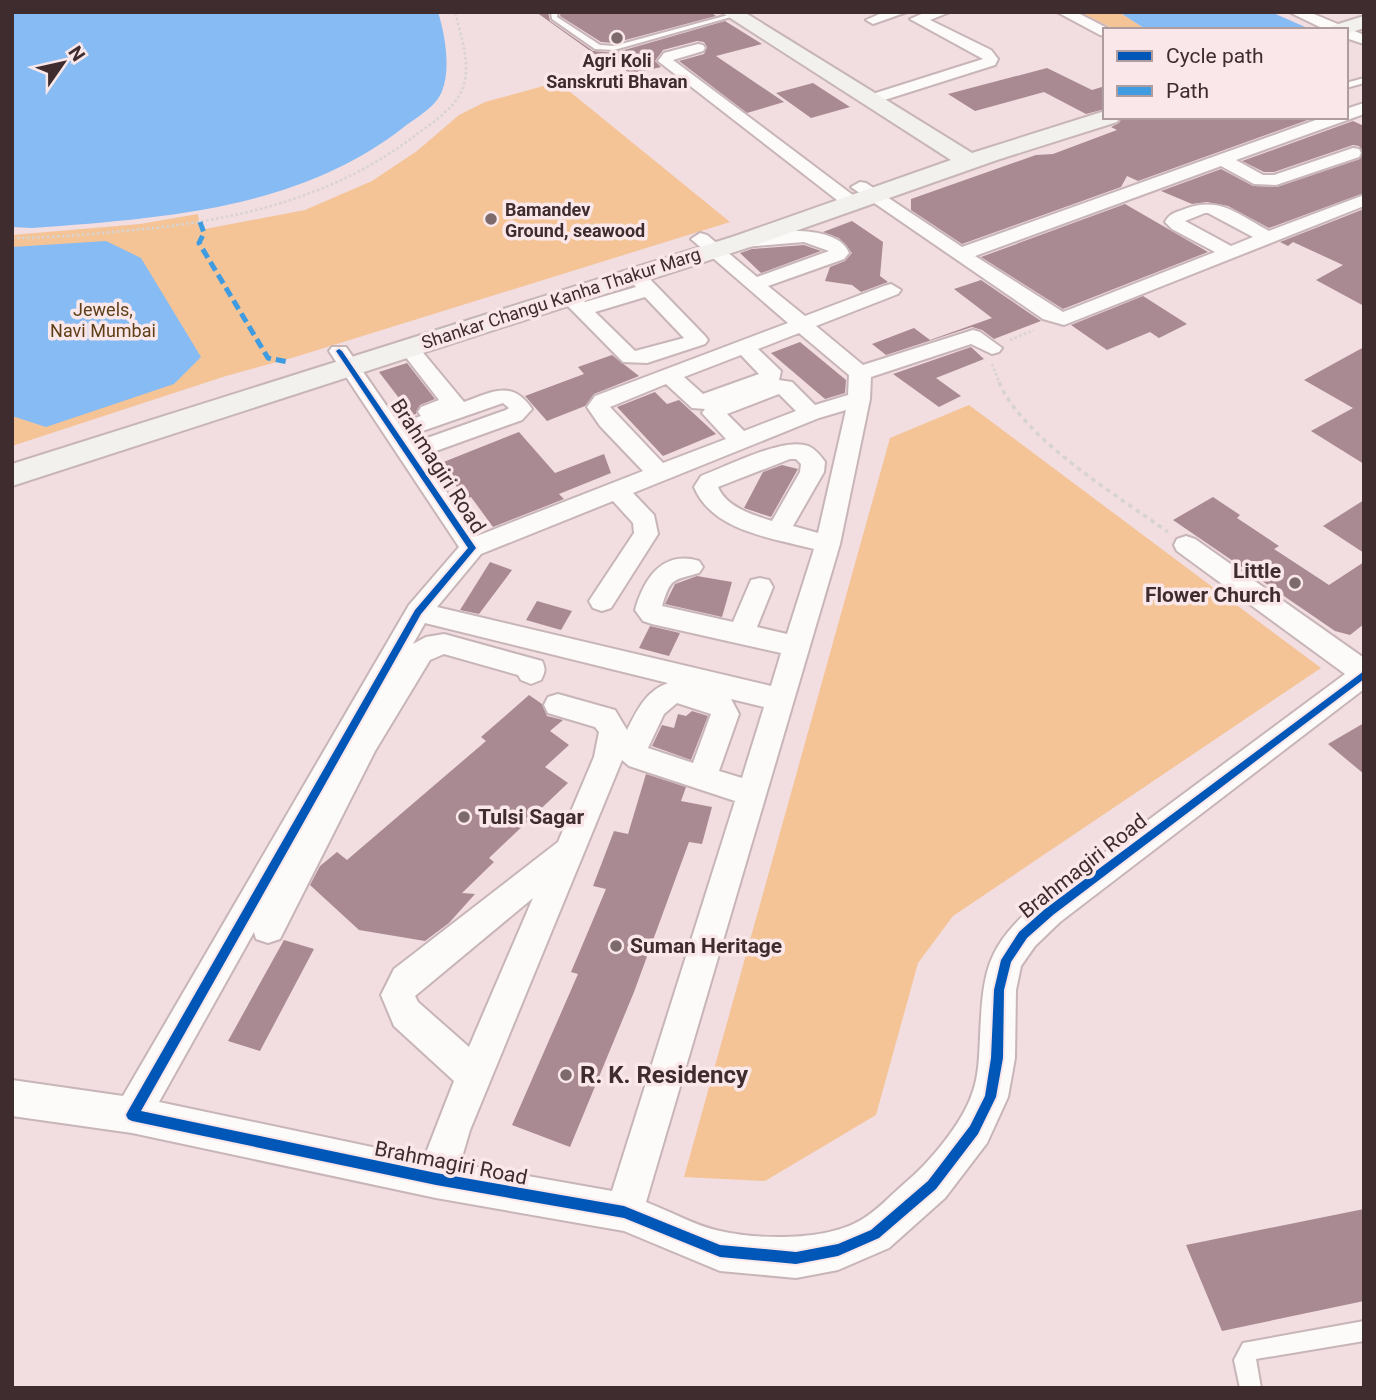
<svg xmlns="http://www.w3.org/2000/svg" width="1376" height="1400" viewBox="0 0 1376 1400" font-family="Roboto,sans-serif">
<style>
.green{fill:#f4c497}
.water{fill:#86bbf4}
.building{fill:#a98a92}
.lines{fill:none;stroke-linecap:round;stroke-linejoin:round}
.lane-casing{stroke:#c7b5b8;stroke-width:4}
.street-casing{stroke:#c7b5b8;stroke-width:4}
.secondary-casing{stroke:#c7b5b8;stroke-width:4}
.path-far1{stroke:#d8d3d3;stroke-width:2.5;stroke-dasharray:2.5 2.5;stroke-linecap:butt}
.path{stroke:#d8d3d3;stroke-width:3.5;stroke-dasharray:4.5 4.5;stroke-linecap:butt}
.lane{fill:#fdfafa;fill-rule:evenodd}
.street{fill:#fdfafa;fill-rule:evenodd}
.secondary{fill:#f3f1ee;fill-rule:evenodd}
.quiet{stroke:#3f9ce1;stroke-width:5;stroke-dasharray:10 5;stroke-linecap:butt}
.cycleway-casing{stroke:#fae7ea;stroke-width:4}
.cycleway{fill:#0057b8;fill-rule:evenodd}
.poi-dot{fill:#7d6a6d;stroke:#fae7ea;stroke-width:2.5}
.labels{text-anchor:middle;dominant-baseline:central;stroke-width:7;stroke-linejoin:round;paint-order:stroke}
.far-poi-label{font-size:18px;font-weight:bold;fill:#3e2c2f;stroke:#fae7ea}
.far-street-label{font-size:18px;fill:#3e2c2f;stroke:#fae7ea}
.far-park-label{font-size:18px;fill:#5d3e17;stroke:#fae7ea}
.street-label{font-size:21px;fill:#3e2c2f;stroke:#fae7ea}
.poi-label{font-size:21px;font-weight:bold;fill:#3e2c2f;stroke:#fae7ea;text-anchor:start}
.near-poi-label{font-size:24px;font-weight:bold;fill:#3e2c2f;stroke:#fae7ea;text-anchor:start}
</style>
<rect width="100%" height="100%" fill="#f2dde0"/>
<path class="green" d="M1080 12H1119L1147 30H1116Z
M558 82 730 222 295 357 226 376 12 446V235L140 224 198 214 200 230 305 210 372 181 417 151 459 115 485 102Z
M969 405 1321 668 953 916 918 963 876 1115 765 1181 684 1177 890 438Z"/>
<path class="water" d="M12 12H438C445 34 451 69 442 91 436 107 417 117 404 127 298 210 162 218 32 228L12 227Z
M1119 12H1271L1312 30H1147Z
M106 241 141 258 201 357 174 384 46 427 12 416V247Z"/>
<path class="building" d="M536 12H548L550 21 593 51 614 53 725 21 762 44 716 56 784 102 747 113 679 61 704 54 707 47 704 42 697 41 663 50 655 61 661 67 631 74 603 53 596 55Z
M561 12H710L716 16 614 43 601 42 560 16Z
M1047 68 1092 90 1105 86V109L1086 114 1044 92 975 111 948 94Z
M813 83 850 107 811 118 776 93Z
M1122 117H1316L1138 181 1127 176 1121 187 962 244 911 210V199L1036 155 1053 154 1117 130 1111 127 1119 123Z
M1353 121 1364 126V193L1269 228 1228 206 1207 202 1192 204 1161 191 1221 169 1253 186 1277 187 1360 159 1363 152 1359 146 1353 145 1274 172H1264L1242 161Z
M1125 204 1208 252 1063 309 981 257Z
M1364 209V306L1316 280 1343 265 1293 242 1288 246 1280 242Z
M852 221 883 242 880 276 888 282 861 292 852 285 825 281 830 267 845 261 852 253 839 238 823 232Z
M804 245 821 251 761 273 740 253 752 249Z
M981 280 1041 321 994 339 982 330 972 327 886 355 872 344 914 328 930 340 992 318 954 289Z
M1143 296 1187 324 1159 338 1150 332 1107 350 1071 325Z
M800 342 846 380 845 393 825 399 771 353Z
M971 347 984 359 936 378 961 396 939 407 893 374Z
M1364 347V464L1311 431 1353 408 1304 380Z
M612 355 639 376 594 394 585 406 547 421 525 396 584 374 578 367Z
M407 363 435 399 420 405 416 414 412 415 379 372Z
M655 392 667 404 679 400 716 434 663 456 617 407Z
M519 432 555 473 604 454 611 473 559 494 564 499 493 527 471 497 465 499 441 463Z
M782 465 798 469 771 517 744 508 763 472Z
M1213 497 1240 515 1237 518 1279 546 1274 549 1329 585 1364 562V624L1350 635 1335 631 1173 520Z
M1364 500V553L1323 526Z
M490 562 512 570 479 614 460 610Z
M697 576 732 582 722 617 665 604 675 584Z
M537 601 572 611 561 630 526 620Z
M650 626 680 633 669 656 639 648Z
M529 695 542 704 547 716 563 720 550 731 569 745 545 767 568 783 489 858 494 862 462 893 475 894 449 923 425 941 359 930 310 885 320 866 337 852 347 860 486 741 481 737Z
M692 711 708 716 691 760 652 746 662 725 674 728 678 714 686 716Z
M1364 723V774L1328 744Z
M646 774 686 787 681 801 712 807 702 844 689 842 634 992 570 1147 512 1125 578 974 571 972 606 889 593 886 614 831 628 834Z
M284 940 314 949 260 1051 228 1041Z
M1364 1209V1301L1222 1331 1186 1245Z"/>
<g class="lines">
<g class="lane-casing">
<path id="lane" d="M551 12H558L557 17 600 45 614 46 732 14 738 15 614 50 595 49 552 19Z
M1364 78V83L1346 88V83Z
M1364 1321V1341L1256 1359 1261 1388H1240L1234 1360 1243 1343Z"/>
</g>
<g class="street-casing">
<path id="street" d="M884 12H907L873 24 866 20Z
M926 12H950L930 20 991 50 998 59 995 65 875 103H863L861 100 863 97 983 59 910 19Z
M1057 12H1076L1111 30H1105V36L1100 35Z
M1289 12H1309L1364 35V44L1346 38V30H1326Z
M698 44 703 45 705 48 703 51 673 60 858 199 861 203 858 207H846L658 61 664 53Z
M1364 103V114L1236 160 1263 175H1274L1353 148 1359 149 1361 153 1359 157 1276 185 1254 184 1221 166 975 256 1063 312 1215 252 1172 229 1165 222C1169 214 1174 213 1182 210 1219 195 1237 214 1269 231L1364 195V206L1064 325 1043 319 851 187 860 182 866 183 962 247 1324 117H1346V109ZM1205 213H1208L1253 237 1231 246 1185 221Z
M781 231C801 230 841 231 849 253L844 259 768 286 805 316 884 286 891 284 901 290 898 294 816 326 863 365 973 330 980 332 1002 348 999 352 992 354 971 344 871 377 870 399 840 544 646 1202C670 1211 695 1226 720 1231 759 1240 826 1241 861 1220 877 1211 891 1195 905 1183 929 1163 962 1124 972 1094 979 1076 979 1055 980 1037 983 970 986 947 1038 902L1345 674 1177 551 1174 545 1177 539 1186 536 1195 539 1364 658V689L1060 922 1035 946 1021 966 1016 990 1015 1058 1008 1097 987 1143 945 1198 889 1248 838 1270 796 1278 720 1271 624 1231 436 1198 132 1133 12 1116V1080L123 1096 409 605 459 547 329 351 332 347H346L399 424 421 416 418 412 421 407 439 400 398 347 401 343H415L464 402C492 392 512 379 532 409L522 420 422 456 477 536 643 471 600 426 587 407 595 396 788 323 691 239 700 233 707 235 757 277 829 251 804 242 744 247 735 241 744 235ZM799 333 849 375 848 395 815 405 792 382 779 380 781 371 758 349ZM741 355 759 374 703 394 684 377ZM666 384 692 408 705 409 702 413 726 439 663 463 610 407ZM779 394 796 411 744 431 727 414ZM503 403 509 408 506 410 413 443 408 436ZM846 410 818 533 793 526 824 472 825 462C820 455 813 446 804 445 780 439 725 467 701 476L694 487C712 531 772 538 814 549L787 634 757 627 773 587 769 580 760 578 751 580 733 622 662 606C671 577 672 581 699 573L703 567 699 561C662 550 644 579 635 610L643 621 652 624 781 653 771 686 437 607 481 554 613 501 633 523 634 533 589 601 593 608 602 611 611 608 658 534 654 515 633 493 819 418ZM790 459H796L801 464 800 472 772 521C753 515 726 507 718 487ZM425 623 668 683C646 691 637 710 627 730L615 710 558 694 548 697 544 705 548 713 595 727 599 732 594 757 558 842 394 969 381 995 394 1026 454 1081 424 1158 159 1102 254 932 256 939 268 943 280 939 375 751 430 660 444 654 518 675 521 680 531 684 541 680C545 672 546 669 542 661L444 634 426 637 413 644ZM731 699 764 707 742 778 719 771 739 714ZM677 703 711 714 693 763 648 748 664 714ZM622 760 629 766 735 801 612 1191 460 1164 470 1130ZM533 898 469 1047 418 1002 415 996Z
M635 269 642 271 705 336 708 340 705 344 647 363 623 362 558 296 561 292C573 289 577 294 585 302L636 287 625 275ZM645 297 684 338 635 351 595 312Z"/>
</g>
<g class="secondary-casing">
<path id="secondary" d="M721 12H744L972 153 1105 111V117H1120L1117 122 997 160 753 246 12 486V464L735 236 951 160Z
M1364 16V28L1346 34V30H1329L1332 26Z"/>
</g>
<path class="path-far1" d="M12 238C46 238 79 235 113 232 222 223 328 203 417 134 432 123 454 109 462 90 472 66 461 36 455 12
M1010 340 1034 330
M992 364 1000 384"/>
<path class="path" d="M999 382C1023 439 1118 496 1168 532"/>
<use href="#lane" class="lane"/>
<use href="#street" class="street"/>
<use href="#secondary" class="secondary"/>
<path class="quiet" d="M200 222 204 233 199 243 268 358 288 362"/>
<g class="cycleway-casing">
<path id="cycleway" d="M339 349 342 351 476 548 421 614 141 1111 436 1173 624 1206 720 1245 796 1252 838 1244 871 1230 928 1181 970 1126 985 1096 991 1058 994 990 1001 960 1019 932 1045 909 1364 671V679L1053 915 1027 938 1011 962 1004 990 1003 1058 996 1097 978 1134 936 1189 879 1238 838 1256 796 1264 720 1257 624 1218 436 1185 132 1121 128 1119 126 1115 128 1111 415 610 468 548 336 351Z"/>
</g>
<use href="#cycleway" class="cycleway"/>
</g>
<g class="poi-dot">
<circle cx="617" cy="38" r="7"/>
<circle cx="491" cy="219" r="7"/>
<circle cx="1295" cy="583" r="7"/>
<circle cx="464" cy="817" r="7"/>
<circle cx="616" cy="946" r="7"/>
<circle cx="566" cy="1075" r="7"/>
</g>
<g class="labels">
<g class="far-poi-label">
<text x="617" y="60">Agri Koli<tspan x="617" dy="21">Sanskruti Bhavan</tspan></text>
<text x="505" y="209" text-anchor="start">Bamandev<tspan x="505" dy="21">Ground, seawood</tspan></text>
</g>
<g class="far-street-label">
<text transform="translate(561 298) rotate(-18)">Shankar Changu Kanha Thakur Marg</text>
</g>
<g class="far-park-label">
<text x="103" y="309">Jewels,<tspan x="103" dy="21">Navi Mumbai</tspan></text>
</g>
<g class="street-label">
<text transform="translate(438 466) rotate(57)">Brahmagiri Road</text>
<text transform="translate(1083 866) rotate(-38)">Brahmagiri Road</text>
<text transform="translate(451 1163) rotate(11)">Brahmagiri Road</text>
</g>
<g class="poi-label">
<text x="1281" y="571" text-anchor="end">Little<tspan x="1281" dy="24">Flower Church</tspan></text>
<text x="478" y="817">Tulsi Sagar</text>
<text x="630" y="946">Suman Heritage</text>
</g>
<g class="near-poi-label">
<text x="580" y="1075">R. K. Residency</text>
</g>
</g>
<rect width="1376" height="1400" fill="none" stroke="#3e2c2f" stroke-width="28"/>
<rect x="1103" y="28" width="245" height="91" fill="#fae7ea" stroke="#af9c9f" stroke-width="2"/>
<rect x="1117" y="51" width="35" height="10" fill="#0057b8" stroke="#af9c9f" stroke-width="2"/>
<text x="1166" y="63" font-size="21" fill="#3e2c2f">Cycle path</text>
<rect x="1117" y="86" width="35" height="10" fill="#3f9ce1" stroke="#af9c9f" stroke-width="2"/>
<text x="1166" y="98" font-size="21" fill="#3e2c2f">Path</text>
<g transform="translate(63 63) rotate(56)" stroke="#fae7ea" stroke-width="5" paint-order="stroke">
<path d="M0-5L12 26L0 18L-12 26Z" fill="#3e2c2f"/>
<text y="-10" font-size="19" font-weight="bold" text-anchor="middle" fill="#3e2c2f">N</text>
</g>
</svg>
